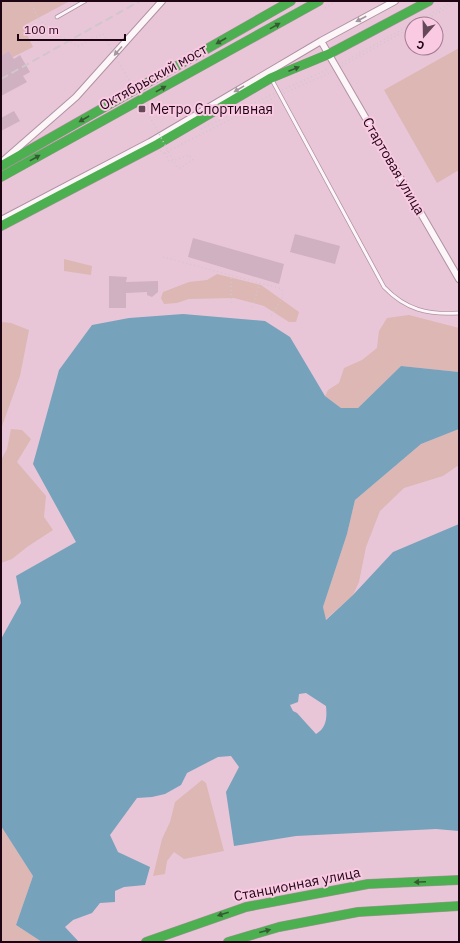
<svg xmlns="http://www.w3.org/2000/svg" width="460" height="943" viewBox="0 0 460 943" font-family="'IBM Plex Sans',sans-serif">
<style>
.green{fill:#dcb7b4}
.water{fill:#76a2bb;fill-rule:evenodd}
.building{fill:#cfb1c1}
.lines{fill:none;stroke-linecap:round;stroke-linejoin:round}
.lane-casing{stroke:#af92a2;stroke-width:4.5}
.street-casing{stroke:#af92a2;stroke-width:8}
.fast-casing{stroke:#af92a2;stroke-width:10}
.path{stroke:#d1c7cc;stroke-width:1.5;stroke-dasharray:1 3;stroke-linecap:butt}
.lane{stroke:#fcf6f9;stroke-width:3}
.street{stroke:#fcf6f9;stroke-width:6}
.fast{stroke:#4caf50;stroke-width:9}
.rail{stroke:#d0c6cb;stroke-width:2;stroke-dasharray:8 4;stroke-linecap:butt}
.path-bridge{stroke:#d1c7cc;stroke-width:1.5;stroke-dasharray:1 3;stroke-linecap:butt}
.oneway{fill:#a4969d}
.oneway2{fill:#365a32}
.poi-dot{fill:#654959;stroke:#facae3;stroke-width:1.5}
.labels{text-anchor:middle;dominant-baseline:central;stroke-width:4;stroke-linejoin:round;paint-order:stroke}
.street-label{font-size:14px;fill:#1f0514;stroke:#facae3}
.poi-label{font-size:14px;fill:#1f0514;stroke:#facae3;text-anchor:start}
</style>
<rect width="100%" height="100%" fill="#e8c6d8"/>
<path class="green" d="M1 1H70L23 26 33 47 13 57 9 51 1 56Z
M459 48V170L437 183 384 90Z
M64 259 92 266 91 275 64 271Z
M217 274 261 285 299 312 296 322H289L264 306 234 298 189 299 177 303 164 304 161 298 163 292 189 282 207 280Z
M409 315 459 328V372L401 366 358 408H341L325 396 328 390 339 383 344 368 362 360 377 348 379 331 387 318Z
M1 322 11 323 29 330 20 376 1 429Z
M11 429 22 430 31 439 17 462 46 496 44 517 53 530 27 547 12 559 1 563V460L7 449Z
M459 429V465L443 476 404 488 380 511 366 547 359 582 353 595 325 620 323 607 347 534 355 500 421 444Z
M202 780 206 783 224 851 184 859 174 852 167 861 165 874 153 876 162 839 170 822 175 802Z
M1 826 33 876 16 925 42 942H1Z"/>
<path class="water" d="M183 314 265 321 290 337 325 396 341 408H358L401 366 459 372V429L421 444 355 500 347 534 323 607 326 620 353 595 393 552 459 524V831L436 829 296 836 234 846 226 792 239 767 231 756 218 757 187 773 181 785 165 794 152 797 137 798 110 835 118 852 150 867 145 885 124 887 115 891V902L100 903 92 913 73 920 65 927 79 942H42L16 925 33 876 1 826V639L21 603 16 576 76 542 33 464 59 370 92 325 129 318ZM306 693 326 706C327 717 327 728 316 734L297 713 293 711 290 705 298 702 299 694Z"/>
<path class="building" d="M9 51 14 59 20 55 30 72 23 76 27 82 1 96V56Z
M14 111 20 121 1 131V118Z
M295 234 340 246 335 264 290 252Z
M193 238 284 264 279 284 188 257Z
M109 276 127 277 126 282 158 281V292L152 297 147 295V292L126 293V308H109Z"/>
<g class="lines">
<g class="lane-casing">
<path id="lane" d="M57 17 85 1
M272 80 384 287C406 310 428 315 459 313"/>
</g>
<g class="street-casing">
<path id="street" d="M321 41 459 279
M4 160 76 97 162 1
M1 220 150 142 321 41 395 1"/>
</g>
<g class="fast-casing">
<path id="fast" d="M1 166 291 1
M1 177 319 1
M1 226 158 144 271 78 329 54 429 1
M146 942 246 907 368 884 459 880
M228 942 279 927 358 912 459 906"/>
</g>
<path class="path" d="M30 1 38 18 53 32 78 46 103 34
M325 8 337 1
M412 24 454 1
M418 24 459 1
M342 63 412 24
M342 66 412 27
M282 90 329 69
M284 93 332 72
M201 129 275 93
M160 151 164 153 275 97
M165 153 170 162 189 155 193 160 178 169
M163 257 282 289 283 297 271 316
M231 303V275
M252 307 260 283"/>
<use href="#lane" class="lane"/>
<use href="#street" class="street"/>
<use href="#fast" class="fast"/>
<path class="rail" d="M1 79 140 1"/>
<path class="path-bridge" d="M103 34 131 84
M144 106 178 169"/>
</g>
<defs><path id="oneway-solid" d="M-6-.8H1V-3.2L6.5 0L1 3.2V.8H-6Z"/></defs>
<g class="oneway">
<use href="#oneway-solid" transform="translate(361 19) rotate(152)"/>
<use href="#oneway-solid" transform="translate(118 51) rotate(132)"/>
<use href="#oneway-solid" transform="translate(239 89) rotate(149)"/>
</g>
<g class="oneway2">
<use href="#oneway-solid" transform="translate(275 26) rotate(-29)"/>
<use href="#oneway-solid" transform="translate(221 41) rotate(150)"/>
<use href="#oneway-solid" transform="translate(294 69) rotate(-22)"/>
<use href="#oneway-solid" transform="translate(161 89) rotate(-29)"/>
<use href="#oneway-solid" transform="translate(84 119) rotate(150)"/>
<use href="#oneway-solid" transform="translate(35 158) rotate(-29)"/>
<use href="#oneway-solid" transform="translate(420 882) rotate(177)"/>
<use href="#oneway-solid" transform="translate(223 914) rotate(162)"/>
<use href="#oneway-solid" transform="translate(265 931) rotate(-15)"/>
</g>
<rect class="poi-dot" x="138" y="105" width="8" height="8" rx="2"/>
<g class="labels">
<g class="street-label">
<text transform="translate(153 77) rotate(-29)">Октябрьский мост</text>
<text transform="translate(394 166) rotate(60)">Стартовая улица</text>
<text transform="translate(297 884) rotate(-11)">Станционная улица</text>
</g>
<g class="poi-label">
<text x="150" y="109">Метро Спортивная</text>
</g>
</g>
<rect width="460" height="943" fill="none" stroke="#1f0514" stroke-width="4"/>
<g transform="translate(424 36) rotate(200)"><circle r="19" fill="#facae3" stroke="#a27b90"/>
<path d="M0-3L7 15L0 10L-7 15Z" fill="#654959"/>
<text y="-6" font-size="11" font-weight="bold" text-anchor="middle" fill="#1f0514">С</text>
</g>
<path d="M18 34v6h107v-6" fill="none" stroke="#1f0514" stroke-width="2"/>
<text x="24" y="34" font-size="12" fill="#1f0514" stroke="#facae3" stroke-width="3" paint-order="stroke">100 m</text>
</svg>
